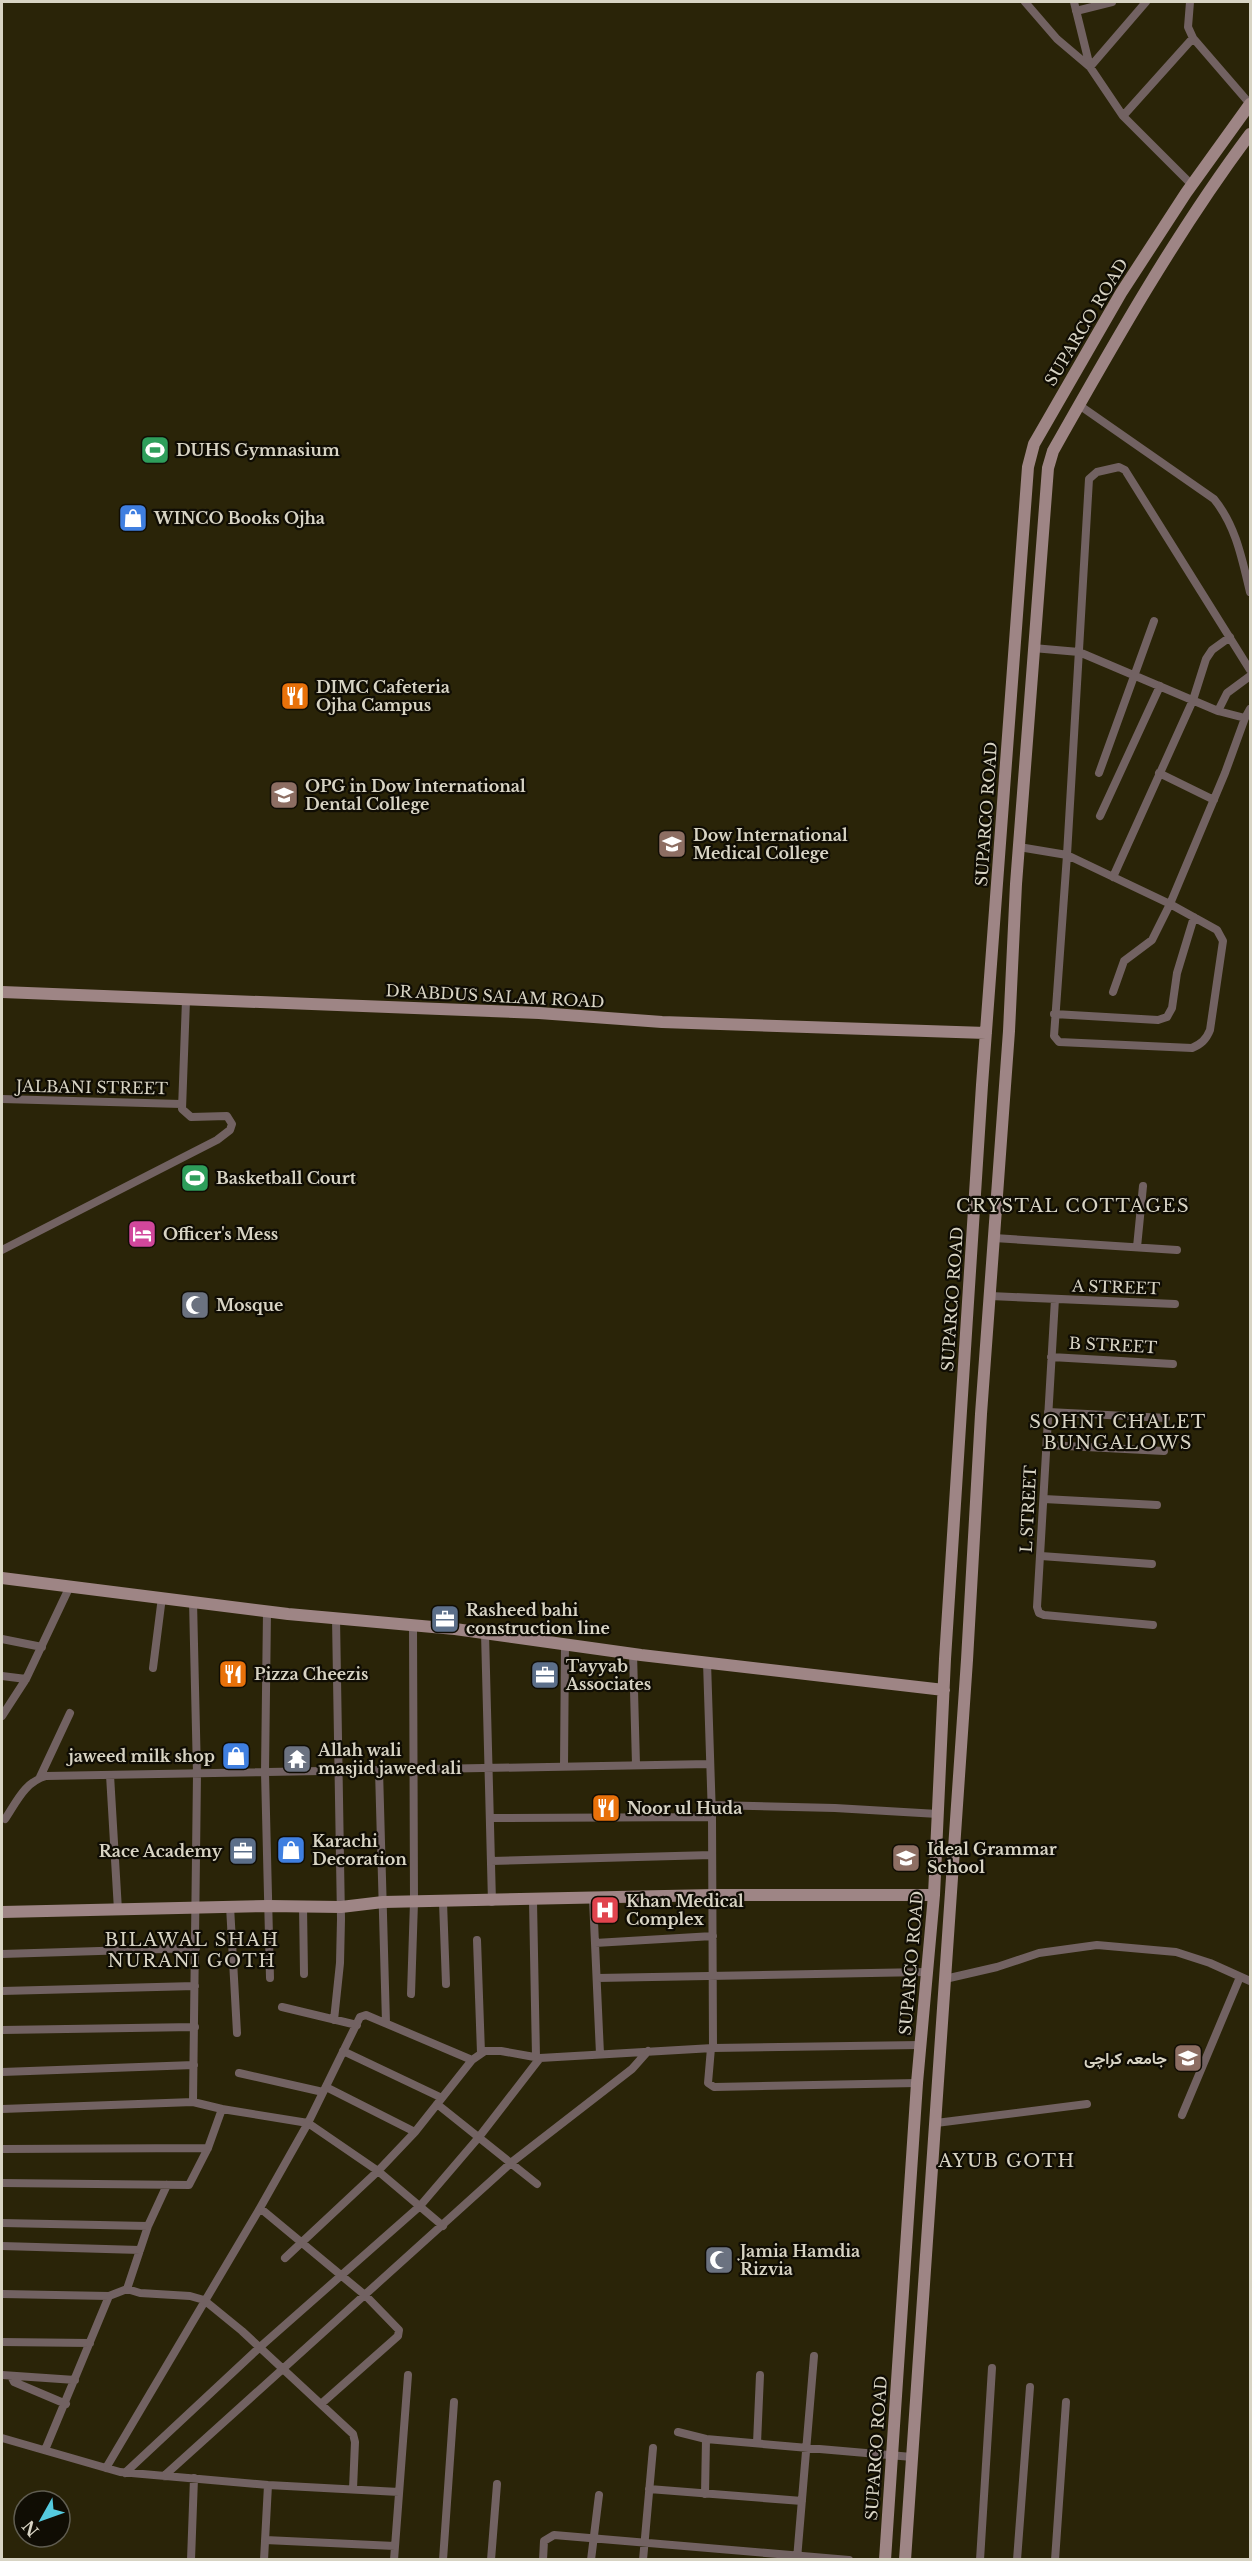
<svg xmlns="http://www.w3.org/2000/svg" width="1252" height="2561" viewBox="0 0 1252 2561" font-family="'Libre Baskerville',Vazirmatn,serif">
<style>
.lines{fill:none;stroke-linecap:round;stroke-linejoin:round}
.street{stroke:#726262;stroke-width:8}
.secondary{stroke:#9e8585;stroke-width:12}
.labels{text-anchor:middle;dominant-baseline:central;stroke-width:4.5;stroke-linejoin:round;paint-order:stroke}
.street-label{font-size:16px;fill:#d8d4c4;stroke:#100d04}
.poi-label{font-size:16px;font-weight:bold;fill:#d8d4c4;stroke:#100d04;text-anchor:start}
.neighbourhood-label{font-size:18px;letter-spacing:1.5px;fill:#d8d4c4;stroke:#100d04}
</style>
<rect width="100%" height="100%" fill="#2a2408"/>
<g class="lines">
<path class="street" d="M1025 2 1057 39 1090 67 1146 2
M1074 2 1090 67 1123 116 1192 185
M1190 2 1188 27 1193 38 1250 104
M1076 11 1112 2
M1123 116 1193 38
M1079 405 1214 499C1236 526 1242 559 1250 592
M1033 648 1079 652 1218 711 1245 718 1250 709
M1218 711 1227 693 1250 676
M1099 773 1154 621
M1159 773 1214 800
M1100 816 1160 686
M1019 847 1067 855 1170 904 1217 930 1223 941 1210 1030C1206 1040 1201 1044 1192 1048L1059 1042 1054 1036 1067 855 1089 479 1097 472 1119 467 1125 470 1250 670
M1113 877 1193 700 1206 659 1212 650 1230 637
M1113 992 1124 961 1152 940 1170 904 1225 773 1245 718
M1054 1014 1158 1020 1167 1017 1172 1008 1177 973 1194 917
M2 1099 181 1104
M994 1238 1177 1250
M1137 1247 1143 1186
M2 1250 217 1140 230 1130 232 1124 227 1116 191 1117 182 1109 186 1000
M990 1296 1175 1304
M1055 1299 1037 1607 1039 1613 1044 1615 1153 1625
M1051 1357 1173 1364
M1048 1412 1166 1418
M1047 1445 1164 1451
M1044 1499 1157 1505
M1041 1556 1152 1564
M193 1601 197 1774 193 2102 222 2109
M267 1611 265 1772 270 1978
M485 1633 492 1902
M2 1639 42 1647
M633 1653 636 1765
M707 1662 712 1817 713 2048
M153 1668 162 1597
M2 1676 26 1679
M2 1716 26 1679 70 1586
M564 1766 565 1644
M379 1770 386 2023
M110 1775 118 1910
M40 1777 70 1713
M711 1805 835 1808 938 1814
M491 1818 712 1817
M5 1819C17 1801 25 1782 46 1776L710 1764
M491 1861 712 1855
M593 1899 600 2054
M533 1901 536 2057
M443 1902 446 1984
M230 1906 237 2033
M303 1906 304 1974
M477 1940 481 2053
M595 1943 713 1936
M2 1954 196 1948
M597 1978 925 1972
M945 1979 997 1967 1039 1953 1097 1945 1176 1952 1210 1963 1250 1981
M2 1991 195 1986
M411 1994 414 1902 413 1625
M282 2007 357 2025
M334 2020 340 1963 341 1919 336 1618
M2 2030 195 2027
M711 2048 708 2083 714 2087 917 2083
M343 2051 442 2098
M2 2072 194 2065
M239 2073 323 2092
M326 2087 415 2132
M437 2104 537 2184
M2 2109 193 2102
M1182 2115 1240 1977
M936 2123 1087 2104
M2 2149 208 2148
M2 2183 189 2185 208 2148 222 2109 308 2123 378 2171 443 2226
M260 2208 366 2296 399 2330 398 2336 321 2404
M2 2223 148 2226 167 2185
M2 2246 140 2250
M285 2258 378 2171 415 2132 472 2060 485 2051H501L540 2058 713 2048 920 2045
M127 2289 140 2293 190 2296 204 2300 242 2331 353 2434 355 2442 353 2489
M2 2294 109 2296
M2 2342 90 2343
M2 2375 75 2380
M11 2376 14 2382 66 2404
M678 2432 706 2439 912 2457
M2 2438 120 2472 268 2485 399 2492
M757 2443 760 2375
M45 2450 109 2296 127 2289 148 2226
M106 2468 260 2208 308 2123 360 2017 366 2015 472 2060
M125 2473 260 2347 420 2206 479 2137 540 2058
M164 2476 512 2162 632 2069 648 2051
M649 2489 802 2501
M705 2494 706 2439
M265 2540 395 2546
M797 2559 814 2356
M191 2560 194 2478
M264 2560 268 2485
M394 2560 408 2375
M443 2560 454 2402
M491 2560 497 2484
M543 2560 544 2541 554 2535 849 2560
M591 2560 599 2495
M643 2560 653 2448
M980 2560 992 2368
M1017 2560 1030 2387
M1055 2560 1066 2402"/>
<path class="secondary" d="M2 992 539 1013 662 1022 986 1033
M2 1578 288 1614 455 1629 641 1655 944 1690
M2 1912 268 1906 341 1907 383 1902 713 1895H934
M885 2560 917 2083 934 1895 945 1659 982 1085 1028 467 1034 444 1121 293 1186 193 1250 104
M905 2560 967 1660 981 1414 1009 1031 1016 884 1048 468 1053 451C1114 343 1176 233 1250 134"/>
</g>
<defs>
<g id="stadium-square" transform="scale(1.5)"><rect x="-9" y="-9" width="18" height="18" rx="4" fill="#2e9e5b" stroke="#100d04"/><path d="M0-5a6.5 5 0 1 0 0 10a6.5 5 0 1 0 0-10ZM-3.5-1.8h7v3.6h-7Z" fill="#fff"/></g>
<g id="shop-square" transform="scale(1.5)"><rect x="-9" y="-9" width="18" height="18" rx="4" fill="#3f7fe0" stroke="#100d04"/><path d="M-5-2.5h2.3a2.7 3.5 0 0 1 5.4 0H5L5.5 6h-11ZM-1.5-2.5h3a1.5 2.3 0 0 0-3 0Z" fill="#fff"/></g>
<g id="restaurant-square" transform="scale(1.5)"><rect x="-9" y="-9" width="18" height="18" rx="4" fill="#e8710a" stroke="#100d04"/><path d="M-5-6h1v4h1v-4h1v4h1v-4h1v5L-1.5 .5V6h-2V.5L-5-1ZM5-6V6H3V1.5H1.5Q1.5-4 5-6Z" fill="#fff"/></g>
<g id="university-square" transform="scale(1.5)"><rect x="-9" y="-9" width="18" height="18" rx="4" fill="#8d6e63" stroke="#100d04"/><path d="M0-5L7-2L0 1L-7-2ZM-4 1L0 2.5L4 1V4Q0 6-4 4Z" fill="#fff"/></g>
<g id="hotel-square" transform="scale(1.5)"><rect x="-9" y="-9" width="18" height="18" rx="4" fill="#d1479c" stroke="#100d04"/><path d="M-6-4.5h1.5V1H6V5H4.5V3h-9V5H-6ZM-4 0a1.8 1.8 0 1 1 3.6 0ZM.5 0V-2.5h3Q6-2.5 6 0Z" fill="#fff"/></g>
<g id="mosque-square" transform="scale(1.5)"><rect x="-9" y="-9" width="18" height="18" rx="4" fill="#6b7280" stroke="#100d04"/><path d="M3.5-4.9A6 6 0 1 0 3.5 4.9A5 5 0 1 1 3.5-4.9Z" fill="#fff"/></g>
<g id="office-square" transform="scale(1.5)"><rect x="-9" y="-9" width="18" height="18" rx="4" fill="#5c6f8a" stroke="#100d04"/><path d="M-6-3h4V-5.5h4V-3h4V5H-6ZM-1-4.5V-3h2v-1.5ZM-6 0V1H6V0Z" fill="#fff"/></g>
<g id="temple-square" transform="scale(1.5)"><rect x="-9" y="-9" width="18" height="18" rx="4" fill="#6b7280" stroke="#100d04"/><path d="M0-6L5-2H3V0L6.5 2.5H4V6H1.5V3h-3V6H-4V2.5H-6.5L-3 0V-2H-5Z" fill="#fff"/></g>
<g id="school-square" transform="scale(1.5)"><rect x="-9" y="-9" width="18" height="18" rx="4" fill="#8d6e63" stroke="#100d04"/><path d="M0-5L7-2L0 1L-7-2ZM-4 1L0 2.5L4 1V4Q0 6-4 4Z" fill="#fff"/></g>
<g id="hospital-square" transform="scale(1.5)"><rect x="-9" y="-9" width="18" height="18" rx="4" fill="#e0444e" stroke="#100d04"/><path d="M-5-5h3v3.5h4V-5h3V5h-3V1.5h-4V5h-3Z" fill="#fff"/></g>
</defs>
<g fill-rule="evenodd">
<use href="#stadium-square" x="155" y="450"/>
<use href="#shop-square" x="133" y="518"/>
<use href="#restaurant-square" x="295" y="696"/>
<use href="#university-square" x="284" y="795"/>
<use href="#university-square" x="672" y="844"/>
<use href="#stadium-square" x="195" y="1178"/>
<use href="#hotel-square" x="142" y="1234"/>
<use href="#mosque-square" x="195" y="1305"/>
<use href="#office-square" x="445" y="1619"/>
<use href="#restaurant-square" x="233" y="1674"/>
<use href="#office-square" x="545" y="1675"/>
<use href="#shop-square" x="236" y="1756"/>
<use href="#temple-square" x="297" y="1759"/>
<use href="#restaurant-square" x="606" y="1808"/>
<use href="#shop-square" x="291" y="1850"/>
<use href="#office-square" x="243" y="1851"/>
<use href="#school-square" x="906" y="1858"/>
<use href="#hospital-square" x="605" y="1910"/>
<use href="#university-square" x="1188" y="2058"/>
<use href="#mosque-square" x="719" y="2260"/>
</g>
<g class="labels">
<g class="street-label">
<text transform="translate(1086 322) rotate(-59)">SUPARCO ROAD</text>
<text transform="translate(986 814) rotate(-86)">SUPARCO ROAD</text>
<text transform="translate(495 996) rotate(3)">DR ABDUS SALAM ROAD</text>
<text transform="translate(92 1087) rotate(1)">JALBANI STREET</text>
<text transform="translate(1116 1287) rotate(2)">A STREET</text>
<text transform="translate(952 1299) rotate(-86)">SUPARCO ROAD</text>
<text transform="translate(1113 1345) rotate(3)">B STREET</text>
<text transform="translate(1028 1509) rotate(-87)">L STREET</text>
<text transform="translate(911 1963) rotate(-85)">SUPARCO ROAD</text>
<text transform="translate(876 2448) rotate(-86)">SUPARCO ROAD</text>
</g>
<g class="poi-label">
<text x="176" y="450">DUHS Gymnasium</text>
<text x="154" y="518">WINCO Books Ojha</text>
<text x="316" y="687">DIMC Cafeteria<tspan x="316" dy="18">Ojha Campus</tspan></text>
<text x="305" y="786">OPG in Dow International<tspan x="305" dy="18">Dental College</tspan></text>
<text x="693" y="835">Dow International<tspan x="693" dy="18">Medical College</tspan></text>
<text x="216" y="1178">Basketball Court</text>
<text x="163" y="1234">Officer's Mess</text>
<text x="216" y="1305">Mosque</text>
<text x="466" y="1610">Rasheed bahi<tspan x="466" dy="18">construction line</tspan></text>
<text x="566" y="1666">Tayyab<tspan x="566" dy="18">Associates</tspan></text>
<text x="254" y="1674">Pizza Cheezis</text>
<text x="318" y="1750">Allah wali<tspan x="318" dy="18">masjid jaweed ali</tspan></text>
<text x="215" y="1756" text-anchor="end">jaweed milk shop</text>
<text x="627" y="1808">Noor ul Huda</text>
<text x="312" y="1841">Karachi<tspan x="312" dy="18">Decoration</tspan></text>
<text x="927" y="1849">Ideal Grammar<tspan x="927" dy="18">School</tspan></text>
<text x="222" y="1851" text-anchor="end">Race Academy</text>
<text x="626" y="1901">Khan Medical<tspan x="626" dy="18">Complex</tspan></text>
<text x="1167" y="2058" text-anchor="end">جامعہ کراچی</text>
<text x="740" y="2251">Jamia Hamdia<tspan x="740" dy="18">Rizvia</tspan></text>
</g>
<g class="neighbourhood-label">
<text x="1073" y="1206">CRYSTAL COTTAGES</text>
<text x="1118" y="1422">SOHNI CHALET<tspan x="1118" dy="21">BUNGALOWS</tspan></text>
<text x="192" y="1940">BILAWAL SHAH<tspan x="192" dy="21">NURANI GOTH</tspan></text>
<text x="1007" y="2161">AYUB GOTH</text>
</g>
</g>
<rect width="1252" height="2561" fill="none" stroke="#d8d4c4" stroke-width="6"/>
<g transform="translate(42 2519) rotate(230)"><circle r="28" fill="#100d04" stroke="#605d51" stroke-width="1.5"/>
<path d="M0-4.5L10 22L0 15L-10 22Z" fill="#55cadf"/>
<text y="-9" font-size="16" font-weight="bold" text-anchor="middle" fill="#d8d4c4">N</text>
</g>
</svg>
